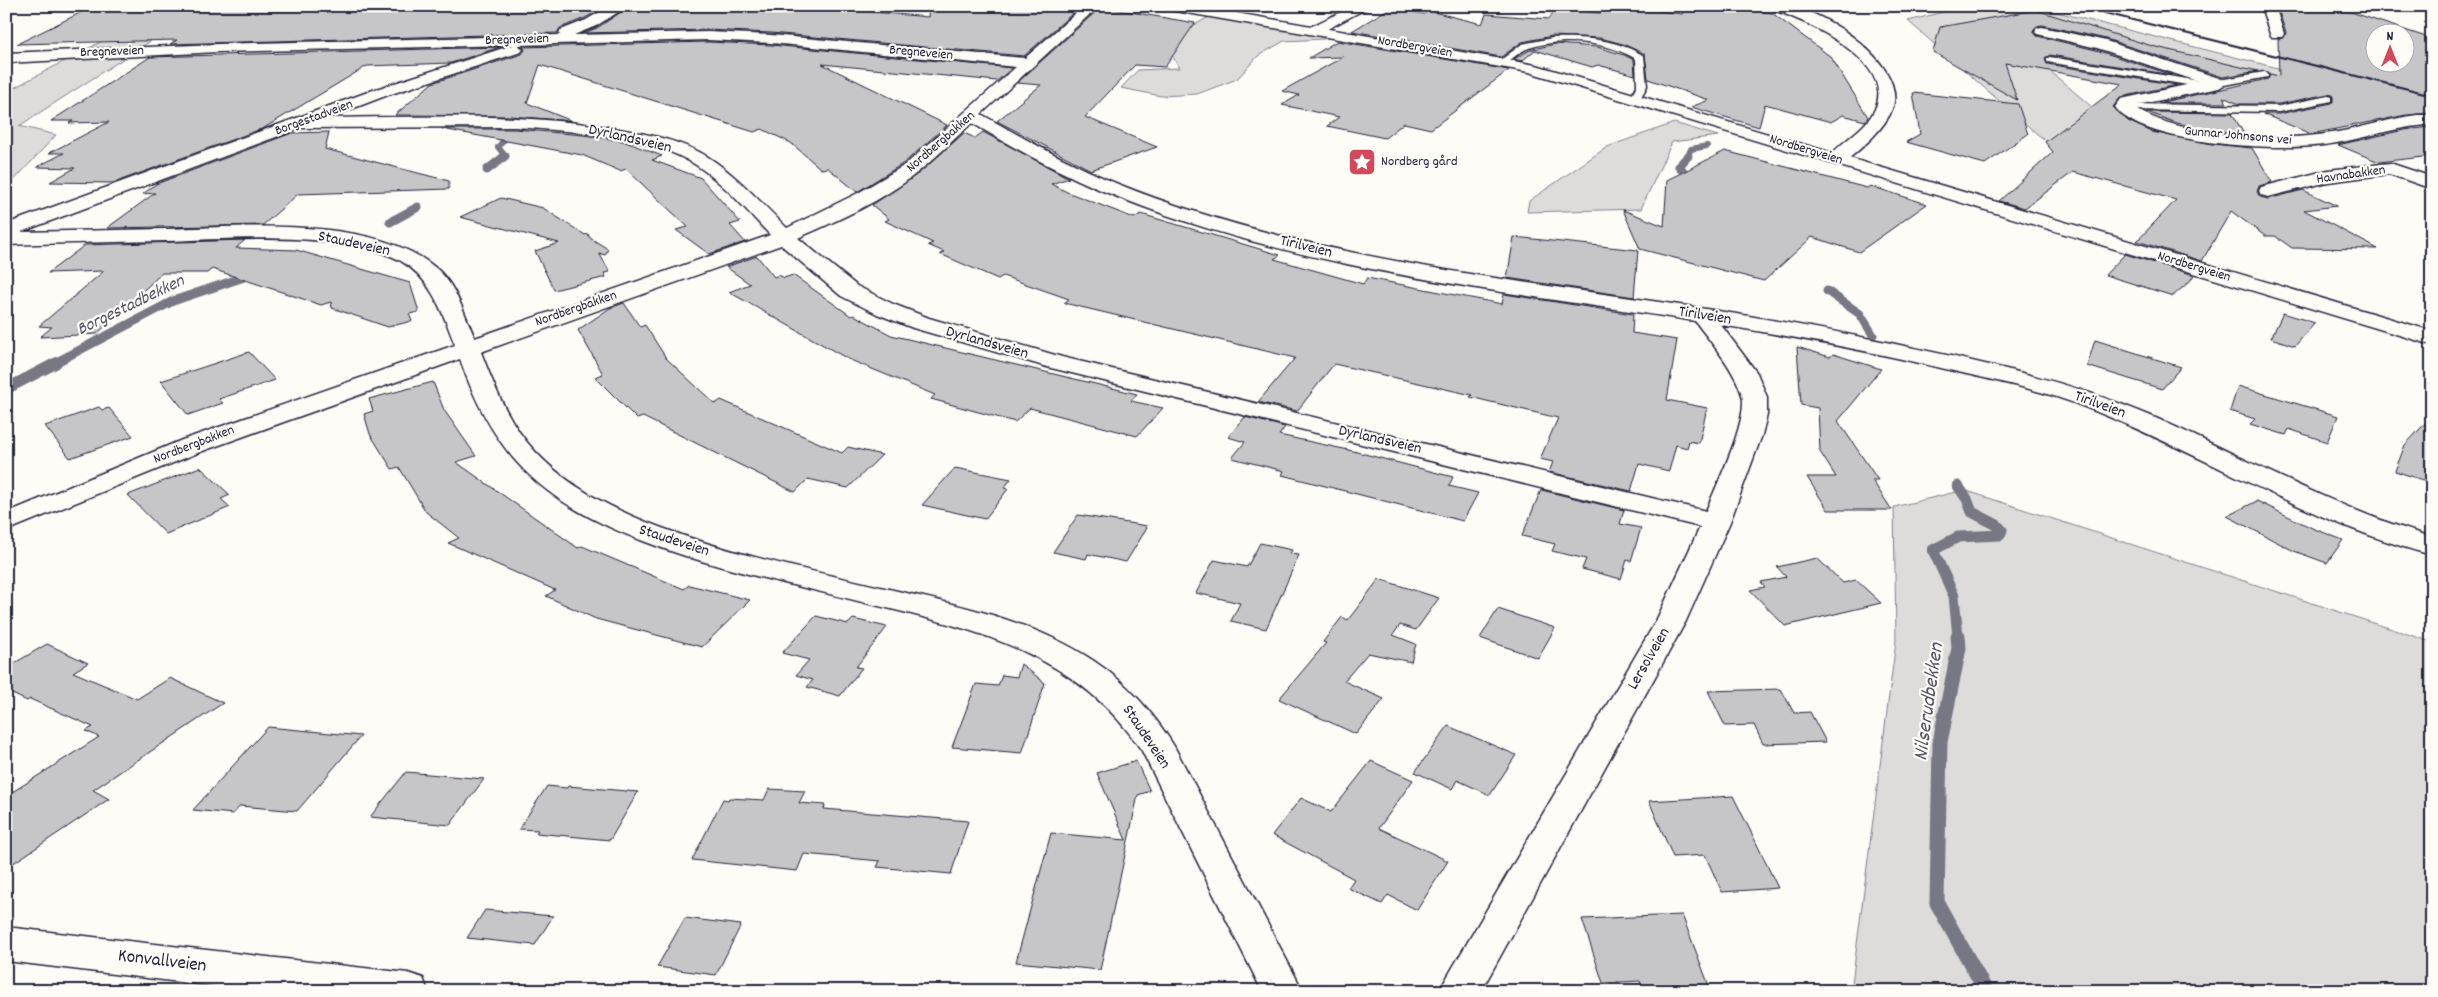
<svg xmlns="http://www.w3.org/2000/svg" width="2438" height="997" viewBox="0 0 2438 997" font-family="Dekko,sans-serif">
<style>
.green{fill:#dddcdb;stroke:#807f8b}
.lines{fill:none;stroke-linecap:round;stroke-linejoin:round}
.stream-far3{stroke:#787885;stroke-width:6}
.stream-far2{stroke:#787885;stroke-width:9}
.stream-far1{stroke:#787885;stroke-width:11}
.stream{stroke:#787885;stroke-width:15}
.building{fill:#c6c6c8;stroke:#22223b;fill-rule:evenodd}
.service-casing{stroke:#22223b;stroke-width:3}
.minor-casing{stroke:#22223b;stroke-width:3}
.tertiary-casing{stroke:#22223b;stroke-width:3}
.service{fill:#fdfcf7;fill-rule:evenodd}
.minor{fill:#fdfcf7;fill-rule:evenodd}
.tertiary{fill:#fdfcf7;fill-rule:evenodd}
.rail{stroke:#22223b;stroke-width:2}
.labels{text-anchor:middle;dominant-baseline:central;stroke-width:4.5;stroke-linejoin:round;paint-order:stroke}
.far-street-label{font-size:14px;fill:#22223b;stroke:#fdfcf7}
.far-poi-label{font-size:14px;fill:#22223b;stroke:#fdfcf7;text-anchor:start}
.street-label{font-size:16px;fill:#22223b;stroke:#fdfcf7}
.water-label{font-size:18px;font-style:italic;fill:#545466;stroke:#fdfcf7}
.near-street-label{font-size:19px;fill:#22223b;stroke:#fdfcf7}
.near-water-label{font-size:21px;font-style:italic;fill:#545466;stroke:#fdfcf7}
</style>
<rect width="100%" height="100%" fill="#fdfcf7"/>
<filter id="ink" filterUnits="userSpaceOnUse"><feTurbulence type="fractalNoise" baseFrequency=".02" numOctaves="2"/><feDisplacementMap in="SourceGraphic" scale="10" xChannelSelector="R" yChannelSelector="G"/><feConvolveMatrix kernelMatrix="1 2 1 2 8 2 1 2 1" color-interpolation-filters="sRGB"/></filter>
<g filter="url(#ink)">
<path class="green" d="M205 6 19 126 56 135 6 189V92L125 29Z
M1967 6H2033L2424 105 2389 109 2383 121 2345 104V91L2032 24 2004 32 2092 107 2068 156 2037 134 1908 21Z
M1211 16 1332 36 1324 39 1284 41 1258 56 1237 79 1197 94 1161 96 1121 88 1138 70 1180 68 1163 42Z
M1674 123 1718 136 1672 142 1641 209 1527 212 1529 201 1607 147Z
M1964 490 2432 642V991H1851L1896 641 1894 507Z"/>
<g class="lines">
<path class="stream-far3" d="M497 130 504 140 498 147 505 156 503 157
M1687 157 1691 149 1707 146"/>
<path class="stream-far2" d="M487 170 505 156
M1687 184V176L1679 166 1688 156
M390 222 418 207
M1827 291 1860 314 1873 335
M53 364 173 301 253 274"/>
<path class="stream-far1" d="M6 389 56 363
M1958 637 1954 596 1933 550 1958 537 2000 535 2002 530 1997 525 1972 512 1967 499 1958 486"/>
<path class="stream" d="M1958 636 1959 648 1940 742 1937 903 1986 991"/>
</g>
<path class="building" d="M94 6H606L585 18 560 28 557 33 170 44 177 40 17 44Z
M630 6H809L928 17 929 6H1081L1024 56 771 33 708 30 584 33 597 28Z
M1689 6H1727L1772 13 1831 57 1868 117 1865 121 1843 115 1831 122 1765 104 1759 127 1691 107 1709 100 1648 79 1645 54 1623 44 1600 38 1552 36 1522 42 1501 57 1352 31 1388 9 1424 14 1429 11 1482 24 1486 14 1549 19 1555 9 1601 13 1604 8 1626 11 1628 7 1682 14Z
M2277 6H2318L2323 10 2351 12 2432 39V113L2406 115 2311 134 2263 114H2279L2332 103V95L2328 94 2279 104H2239L2223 97 2227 103H2158L2268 79 2270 74 2279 76 2278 39 2284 38 2286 33ZM2376 32H2406V62H2376Z
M1101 7 1195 23 1165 67 1135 65 1085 117 1157 147 1091 170 997 121 1041 85 1017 83Z
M2036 10 2152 46 2258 71 2223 77 2106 39 2042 25 2037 26 2033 30 2037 36 2096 50 2172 75 2050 55 2045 58 2047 64 2177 85 2121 97 2113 107 2128 121 2152 132 2212 144 2252 148 2272 182 2259 186 2257 192 2260 197 2268 199 2303 190 2337 206 2304 210 2378 249 2292 248 2275 236H2265L2231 211 2202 261 2137 241 2176 200 2073 172 2025 208 1999 201 2053 152 2045 142 2122 84 2005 63 2017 100 1933 52 1940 27Z
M1337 41 1509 70 1431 129 1404 123 1385 138 1327 126 1339 117 1282 105 1299 95 1282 91 1343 57 1309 58Z
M708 42 771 45 1012 68 997 81 822 64 947 125 904 163 857 192 828 168 821 169 791 143 762 129 754 132 540 65 527 103 572 121 510 116 395 115 432 83 522 54 525 50 523 47Z
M1555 44 1597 47 1624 55 1634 60 1635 75 1598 65 1592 67 1535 50 1522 61 1514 59 1530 50Z
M500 47 451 63 367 66 264 128 113 183 50 182 75 168 37 167 64 153H49L109 122 69 123 73 121H51L150 57Z
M1913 93 2018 104 2028 134 1985 164 1906 142 1920 134Z
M2147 112 2232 113 2244 134 2198 128 2173 122Z
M2432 127V156L2379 162 2338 145 2404 130Z
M442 129H515L583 135 623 141 662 156 652 160 701 178 740 222 730 225 745 242 709 254 676 230 688 227 626 169 620 171 582 155Z
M329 132 325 149 449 181V189L298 194 263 225 107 228 155 193 143 194 156 184 292 133Z
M983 132 1069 178 1051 184 1067 192 1134 218 1141 214 1280 255 1274 259 1363 284 1367 278 1502 304 1504 294 1633 314 1632 333 1677 340 1667 400 1707 408 1699 443 1689 441 1687 448 1676 445 1669 471 1639 464 1631 491 1549 472 1553 462 1540 459 1558 418 1470 397 1472 395 1334 364 1297 411 1258 402 1295 358 1064 303 1069 299 1003 276 998 279 940 254 944 252 928 245 933 243 885 221 889 219 872 205 919 173 964 133 975 138Z
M1725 151 1867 188 1870 186 1927 204 1859 252 1812 237 1764 281 1640 249 1623 210 1664 226 1667 180Z
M501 198 543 208 585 235 588 234 590 238 608 249 605 255 599 253 610 272 604 273 606 277 554 290 535 251 559 243 460 217Z
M1514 237 1638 250 1634 297 1507 278Z
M245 240 236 248 296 250 410 283 419 312 409 314 412 321 388 327 332 308 331 302 321 305 212 269 207 273H162L97 334 40 337 52 327 39 326 104 271 48 273 85 245Z
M2125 254 2194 275 2190 281 2173 296 2105 275Z
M757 256 774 277 779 275 784 278 793 275 851 316 854 315 891 335 1137 394 1131 401 1163 408 1137 436 1030 408 1015 422 931 399 935 395 848 359 729 292 750 284 726 267Z
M624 303 640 327 645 325 666 358 715 404 721 400 842 453 848 447 882 455 848 488 808 479 795 492 643 417 637 419 595 377 603 374 578 330 610 308Z
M2283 313 2315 323 2295 346 2271 338Z
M2095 340 2181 367 2162 389 2087 366Z
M1797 347 1830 357 1833 354 1881 369 1838 421 1878 480H1872L1892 510H1828L1807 477H1836L1820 452 1818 408 1801 405Z
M249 352 275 380 219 399 223 403 188 415 161 381Z
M433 382 444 410 476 456 456 462 578 548 582 546 684 589 689 585 750 600 702 647 596 619 546 596 555 590 448 543 459 538 426 512 399 467 392 469 370 434 364 414 373 411 369 399Z
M2238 386 2338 416 2327 442 2289 429 2286 435 2250 424 2255 419 2230 411Z
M99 407 102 410 109 408 133 436 70 458 45 426Z
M2432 416V483L2395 471 2405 445Z
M1245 417 1285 427 1279 435 1353 451 1453 477 1449 486 1478 493 1463 521 1282 475 1284 471 1232 458 1245 442 1228 437Z
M200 467 230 495 221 499 230 507 166 534 128 495Z
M955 468 1011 479 1004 488 1008 489 985 519 922 505Z
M1541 490 1624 510 1620 524 1641 528 1631 561 1627 560 1621 579 1582 569 1586 559 1552 551 1555 544 1522 536Z
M2257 501 2312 528 2343 540 2327 563 2294 551 2227 516Z
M1078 515 1147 526 1145 528H1147L1126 562 1088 554 1086 559 1053 552Z
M1260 543 1292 550 1290 554 1299 555 1266 629 1231 621 1240 603 1196 593 1214 560 1247 567Z
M1817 558 1843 583 1856 580 1881 603 1785 626 1750 590 1765 587 1761 582 1786 577 1777 567Z
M1379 579 1439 598 1416 630 1400 625 1393 635 1416 644 1411 662 1368 653 1344 681 1384 699 1356 734 1279 699 1326 643 1323 642 1342 617 1348 620Z
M1498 609 1555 628 1538 658 1480 638Z
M816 616 848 624 853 619 887 627 856 667 862 668 840 696 807 687 813 680 796 675 809 660 782 653Z
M47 644 88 663 73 672 137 699 170 678 223 703 93 790 109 799 6 868V796L99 737 86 731 93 727 30 699 27 701 6 691V668Z
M1021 664 1045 683 1022 753 952 747 976 684 998 686 1002 675 1017 677Z
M1781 689 1794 713 1810 712 1826 742 1763 744 1754 725 1725 726 1708 691Z
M1448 726 1516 755 1490 795 1457 780 1452 789 1415 772Z
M268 727 361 736 297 811 240 806 233 814 193 810Z
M1136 761 1150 791 1138 795 1100 970 1016 962 1051 833 1126 840 1097 773Z
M1371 761 1413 780 1379 828 1448 861 1417 910 1388 895 1382 904 1348 888 1354 879 1272 835 1301 798 1331 812Z
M406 772 484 779 450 825 370 817Z
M547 786 567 788 568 786 638 792 610 840 536 833 538 830 519 829Z
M769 789 805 791 799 803 825 805 824 809 968 821 951 874 877 867 880 861 804 854 797 871 692 860 723 799 728 800 729 798 764 800Z
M1733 796 1752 834 1778 888 1722 892 1705 855 1673 857 1649 801Z
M485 910 553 916 535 945 467 938Z
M1682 915 1711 991H1643L1640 981 1603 983 1582 919Z
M685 918 741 925 716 975 657 967Z"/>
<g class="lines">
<g class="service-casing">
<path id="service" d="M1552 38C1584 37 1617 39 1644 56L1647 86 1639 101H1631L1630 99 1637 86 1636 59C1607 41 1561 37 1529 48 1520 51 1513 58 1506 64L1498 62 1522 44Z
M2050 57 2206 82 2211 85 2206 88 2047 62V58Z
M2264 72 2268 73V77L2219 86 2214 83 2219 80Z
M2328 96 2332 97V101L2279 112 2123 110 2118 107 2123 104 2279 106Z"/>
</g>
<g class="minor-casing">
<path id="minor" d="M610 6H628L596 26 574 35 708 32 771 35 1025 58 1084 6H1099L981 114C1026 140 1070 164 1118 184 1305 259 1509 279 1706 309 1807 325 1907 345 2006 369 2056 381 2104 396 2151 416 2245 457 2333 508 2432 537V555C2309 523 2203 453 2085 407 2045 391 2001 382 1958 372 1880 353 1801 338 1721 325L1757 373 1767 397V415L1762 435 1730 522 1686 621 1481 991H1439L1656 621 1700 527 1047 367 913 328 877 314 841 296 781 245 481 352C493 383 505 414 526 441 561 484 611 509 662 528 740 557 822 573 902 592 968 607 1037 623 1094 661 1127 683 1153 712 1174 746L1303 991H1262L1142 751C1077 652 974 629 866 603 791 584 715 569 643 541 599 524 556 503 523 469 493 438 474 400 460 359L200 452 6 531V513L182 440 455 345C443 314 432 279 401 261 344 230 230 239 165 241 112 242 59 243 6 245V224L376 89 513 45 218 52 6 63V53L218 44 560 35 559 33 561 30 586 20ZM708 40 771 43 1016 67 905 165 858 193 787 228C762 204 738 176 708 157 683 141 648 134 619 129 522 112 425 117 328 118L388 95 521 52 523 49 518 45ZM972 123C1014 148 1058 172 1103 191 1291 269 1496 290 1695 321 1712 344 1734 368 1742 395 1749 419 1716 486 1706 511L1062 357 929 318 893 304 857 286 798 238C838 220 883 201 918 172 937 157 954 139 972 123ZM515 127C568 131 651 135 696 165 724 183 747 211 770 235L475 338C465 316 456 285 437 269 375 215 243 227 165 229 117 230 69 231 21 232L300 128Z
M1353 6H1371L1320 33 1315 34 1308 30 1310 27Z
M1769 6C1777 6 1785 5 1792 7 1827 13 1900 61 1894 102 1891 124 1860 150 1843 163H1831L1828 159C1841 140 1865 131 1875 109 1897 61 1804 20 1771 9Z
M2261 6H2275L2284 34 2282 37H2272L2270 34Z
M2042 27 2106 41 2225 80 2227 83 2219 88 2132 106C2173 136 2275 142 2325 134 2356 130 2386 119 2418 115H2432V125C2394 126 2360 141 2323 145 2279 151 2141 145 2115 107L2121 99 2200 82 2097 48 2037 34 2035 31 2037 28Z
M2390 163 2432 177V189L2389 174 2328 182 2268 197 2261 195 2259 191 2261 187 2328 170Z
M6 927 408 973 423 978 428 991H254L6 961Z"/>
</g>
<g class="tertiary-casing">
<path id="tertiary" d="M1163 6H1196L1536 65 2432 331V345L1529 72 1170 10Z"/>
</g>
<use href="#service" class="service"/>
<use href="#minor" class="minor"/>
<use href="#tertiary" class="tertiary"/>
<path class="rail" d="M2077 6 2432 95"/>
</g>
</g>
<defs>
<g id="sight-square" transform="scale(1.4375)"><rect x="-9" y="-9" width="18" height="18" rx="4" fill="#d1495b" stroke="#fdfcf7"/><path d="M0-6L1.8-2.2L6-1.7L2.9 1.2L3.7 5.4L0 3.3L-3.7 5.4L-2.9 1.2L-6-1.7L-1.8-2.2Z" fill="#fff"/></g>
</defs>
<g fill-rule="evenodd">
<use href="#sight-square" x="1362" y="162"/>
</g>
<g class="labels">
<g class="far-street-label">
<text transform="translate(517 40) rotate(-2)">Bregneveien</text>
<text transform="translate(1415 47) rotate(10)">Nordbergveien</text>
<text transform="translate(112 52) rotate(-2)">Bregneveien</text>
<text transform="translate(921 53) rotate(5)">Bregneveien</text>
<text transform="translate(314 118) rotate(-20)">Borgestadveien</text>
<text transform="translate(2238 136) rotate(5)">Gunnar Johnsons vei</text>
<text transform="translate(941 142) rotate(-41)">Nordbergbakken</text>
<text transform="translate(1806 150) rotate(17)">Nordbergveien</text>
<text transform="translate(2351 175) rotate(-8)">Havnabakken</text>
<text transform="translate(2194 267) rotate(17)">Nordbergveien</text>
<text transform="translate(576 309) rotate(-19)">Nordbergbakken</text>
<text transform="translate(194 445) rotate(-21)">Nordbergbakken</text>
</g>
<g class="far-poi-label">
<text x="1381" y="162">Nordberg gård</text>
</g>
<g class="street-label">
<text transform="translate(630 139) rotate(13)">Dyrlandsveien</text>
<text transform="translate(354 244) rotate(12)">Staudeveien</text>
<text transform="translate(1306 247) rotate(14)">Tirilveien</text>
<text transform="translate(1705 316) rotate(9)">Tirilveien</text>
<text transform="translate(987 343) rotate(16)">Dyrlandsveien</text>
<text transform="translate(2100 405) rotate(20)">Tirilveien</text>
<text transform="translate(1380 440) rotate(13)">Dyrlandsveien</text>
<text transform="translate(674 541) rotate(18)">Staudeveien</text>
<text transform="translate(1649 659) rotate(-60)">Lersolveien</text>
<text transform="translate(1146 737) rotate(56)">Staudeveien</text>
</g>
<g class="water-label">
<text transform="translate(131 306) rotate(-26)">Borgestadbekken</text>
</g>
<g class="near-street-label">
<text transform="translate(162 962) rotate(7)">Konvallveien</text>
</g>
<g class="near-water-label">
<text transform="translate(1930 702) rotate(-82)">Nilserudbekken</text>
</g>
</g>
<rect width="2438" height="997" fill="none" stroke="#fdfcf7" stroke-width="25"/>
<rect x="12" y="12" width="2413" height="972" fill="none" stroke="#22223b" stroke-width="2" filter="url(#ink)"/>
<g transform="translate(2390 48)"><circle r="24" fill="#fdfcf7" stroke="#a5a5ac"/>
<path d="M0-4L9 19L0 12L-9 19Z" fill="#d1495b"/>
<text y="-8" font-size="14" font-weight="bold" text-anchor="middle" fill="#22223b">N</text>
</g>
</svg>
